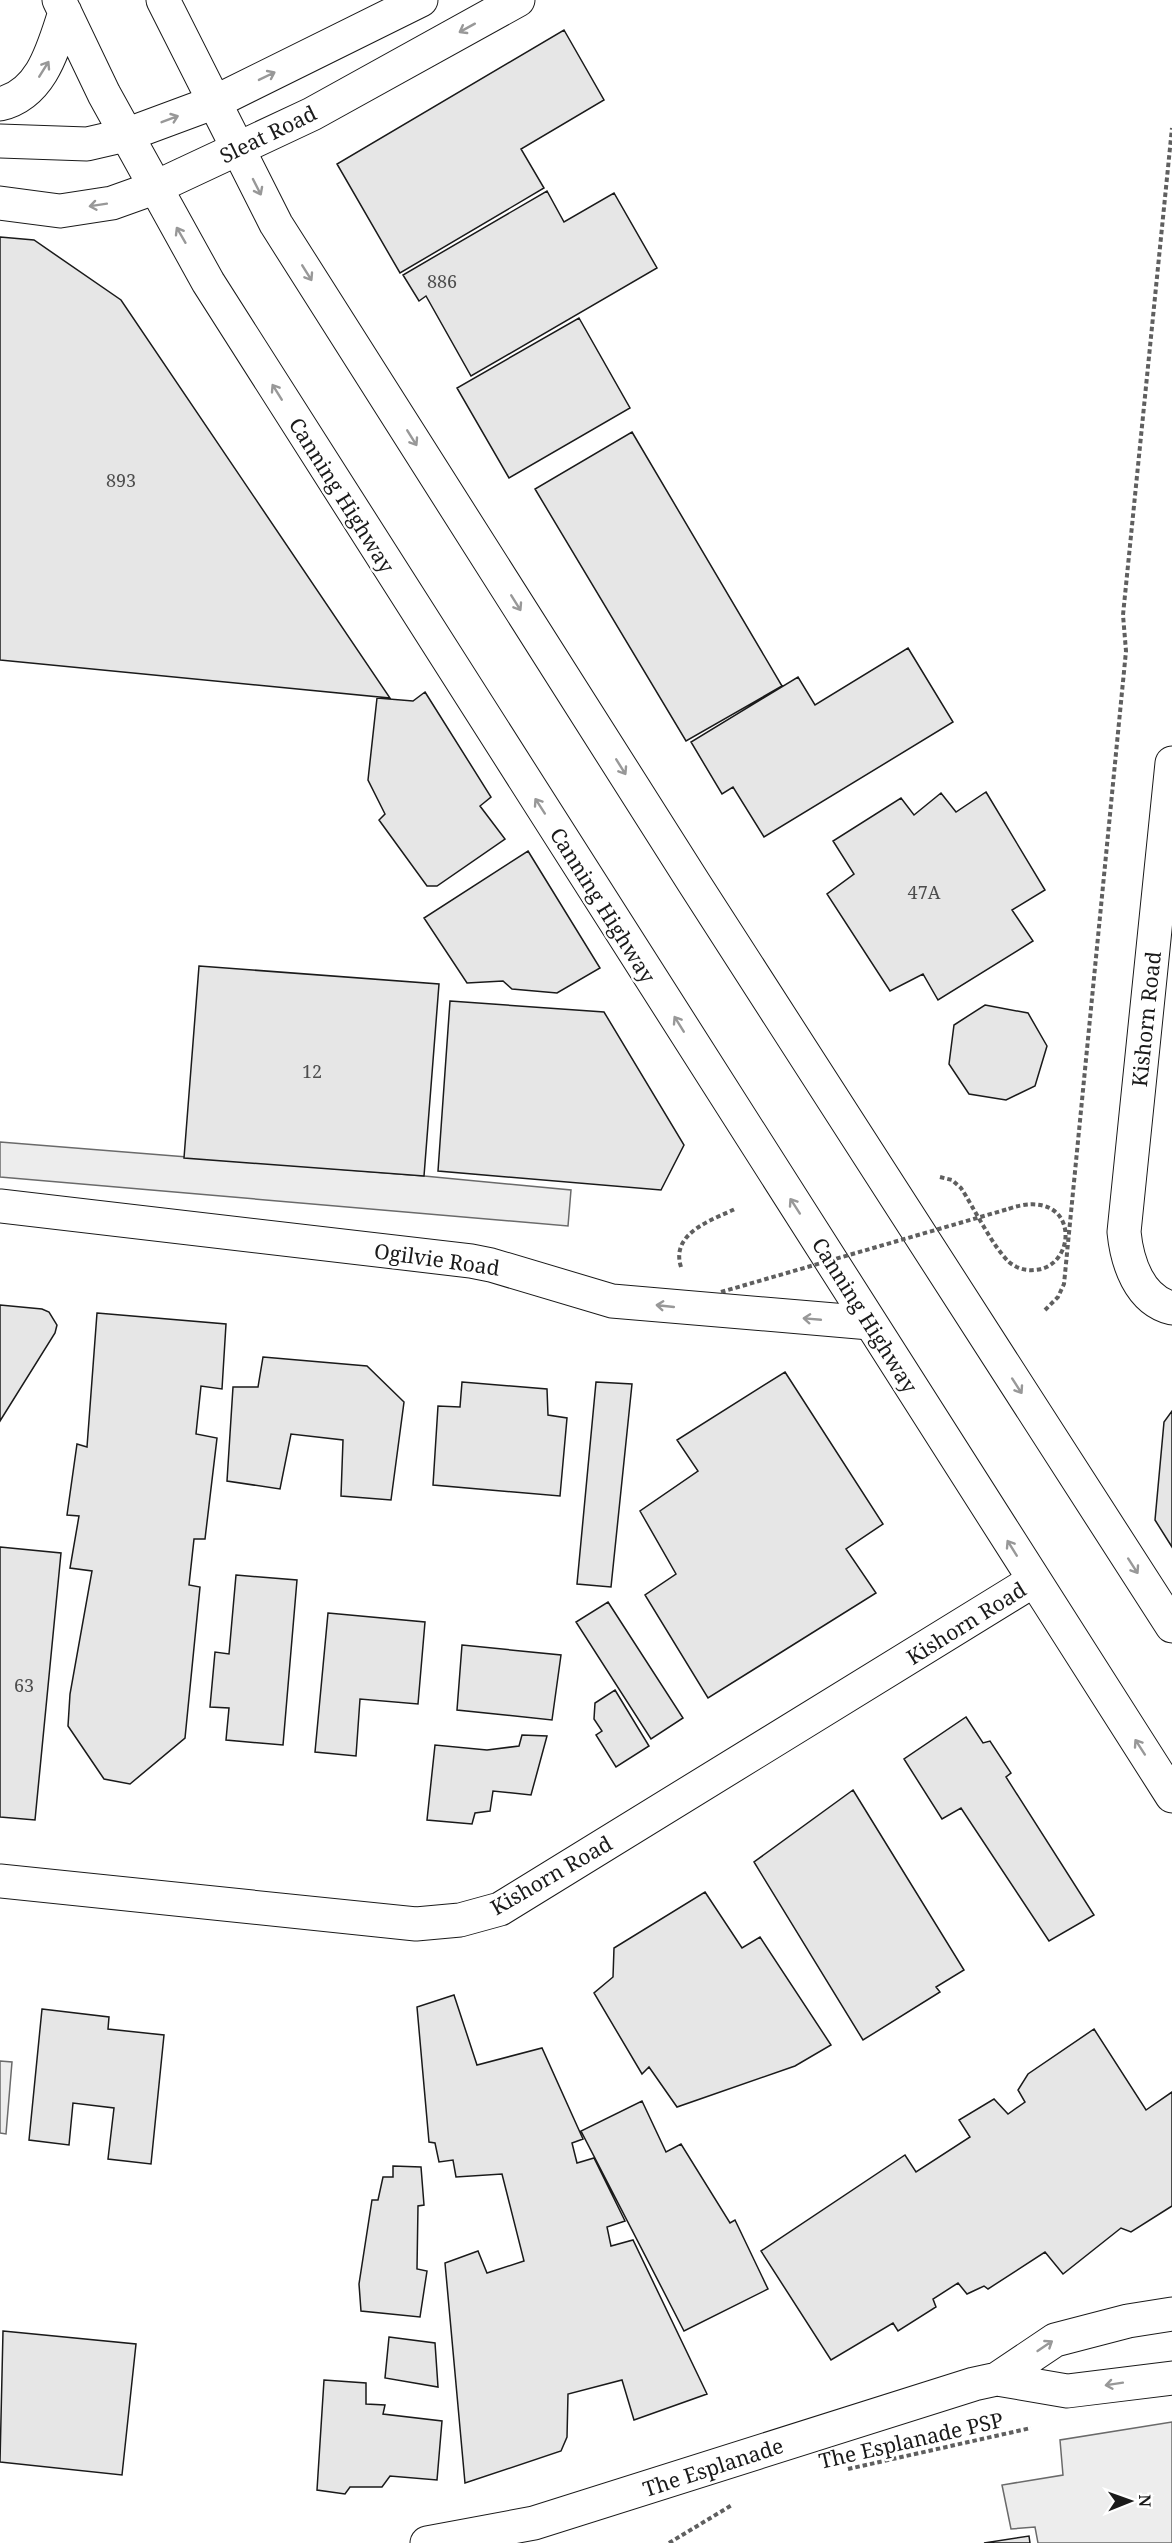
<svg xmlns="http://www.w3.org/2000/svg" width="1172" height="2543" viewBox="0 0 1172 2543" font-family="'Noto Serif',serif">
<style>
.parking{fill:#ededed;stroke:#6a6a6a;stroke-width:1.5}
.building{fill:#e6e6e6;stroke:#1a1a1a;stroke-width:1.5}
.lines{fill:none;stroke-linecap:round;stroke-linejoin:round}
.minor-casing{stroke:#1a1a1a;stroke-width:35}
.tertiary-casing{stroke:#1a1a1a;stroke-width:35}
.trunk-casing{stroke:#1a1a1a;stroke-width:35}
.path{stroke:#5f5f5f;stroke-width:4;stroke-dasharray:4.5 3;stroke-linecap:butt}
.minor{stroke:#fff;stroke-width:33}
.tertiary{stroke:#fff;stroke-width:33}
.trunk{stroke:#fff;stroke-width:33}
.path-bridge{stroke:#5f5f5f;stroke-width:4;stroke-dasharray:4.5 3;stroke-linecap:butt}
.oneway{stroke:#989898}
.labels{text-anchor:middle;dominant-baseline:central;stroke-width:4.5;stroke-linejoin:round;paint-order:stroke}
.number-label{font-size:18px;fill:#4d4d4d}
.street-label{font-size:21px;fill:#1a1a1a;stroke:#fff}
</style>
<rect width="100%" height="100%" fill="#fff"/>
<path class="parking" d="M0 1142 424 1176 571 1190 568 1226 0 1177Z
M0 2061 12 2062 6 2134 0 2133Z
M1172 2422V2543H1038L1035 2527 1011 2529 1002 2485 1063 2475 1060 2440Z"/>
<path class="building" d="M564 30 604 100 521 149 544 188 400 273 337 164Z
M547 191 564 222 614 193 657 268 471 376 426 296 419 301 403 275Z
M0 237 34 240 121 300 390 698 0 660Z
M579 318 630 408 509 478 457 388Z
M632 432 782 686 686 741 535 489Z
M908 648 953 722 764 837 733 787 722 794 691 742 798 677 815 705Z
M425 692 491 797 480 806 505 839 437 886H427L379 820 385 814 368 780 377 698 413 701Z
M986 792 1045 890 1012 910 1033 941 938 1000 923 974 890 991 827 894 854 874 833 841 901 798 914 815 941 793 956 812Z
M528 851 600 968 557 993 512 989 503 981 467 983 424 918Z
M199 966 439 984 424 1176 184 1158Z
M450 1001 604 1012 684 1145 661 1190 438 1171Z
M985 1005 1028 1013 1047 1046 1035 1086 1006 1100 969 1094 949 1064 954 1025Z
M0 1305 42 1309 49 1312 57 1325 55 1333 0 1421Z
M97 1313 226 1324 222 1389 201 1386 196 1434 217 1438 205 1539H194L189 1585 200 1587 185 1738 130 1784 104 1779 68 1726 70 1694 92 1571 70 1568 79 1516 67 1515 77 1444 87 1447Z
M263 1357 367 1366 404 1402 391 1500 341 1496 343 1440 291 1434 280 1489 227 1481 233 1387H258Z
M785 1372 883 1524 846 1549 876 1593 708 1698 645 1595 676 1574 640 1511 698 1471 677 1440Z
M462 1382 547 1389 548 1415 567 1418 560 1496 433 1485 438 1406 460 1407Z
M596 1382 632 1384 611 1587 577 1584Z
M1172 1411V1547L1155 1520 1164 1422Z
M0 1547 61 1553 35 1820 0 1817Z
M236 1575 297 1580 283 1745 226 1740 229 1708 210 1707 215 1652 229 1654Z
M608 1602 683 1718 651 1739 576 1622Z
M328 1613 425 1622 418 1704 360 1699 356 1756 315 1752Z
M462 1645 561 1655 552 1720 457 1710Z
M615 1690 649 1746 616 1767 596 1735 602 1731 594 1719 595 1703Z
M966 1717 983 1743 990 1741 1011 1773 1006 1777 1094 1915 1049 1941 961 1808 942 1819 904 1759Z
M522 1735 547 1736 531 1795 493 1791 490 1811 475 1813 472 1824 427 1820 435 1745 487 1750 519 1746Z
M853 1790 964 1970 936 1987 940 1992 863 2040 754 1862Z
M705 1892 742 1948 760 1937 831 2045 795 2066 677 2107 649 2067 642 2074 594 1993 613 1977 614 1948Z
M454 1995 477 2065 542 2048 583 2139 572 2143 577 2163 594 2158 625 2221 607 2227 611 2246 633 2240 707 2394 634 2420 622 2380 568 2394 567 2437 561 2451 465 2483 445 2263 478 2251 487 2273 524 2261 502 2174 456 2177 453 2160 439 2162 435 2143 429 2142 417 2007Z
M42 2009 109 2017 108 2029 164 2035 151 2164 108 2159 114 2108 73 2103 69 2145 29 2140Z
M1094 2029 1146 2110 1172 2092V2206L1131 2232 1121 2228 1063 2274 1045 2252 988 2289 984 2286 967 2294 958 2283 933 2299 936 2307 898 2331 893 2323 831 2360 761 2251 905 2155 916 2172 970 2137 959 2120 994 2099 1008 2114 1025 2102 1018 2090 1028 2074Z
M642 2101 666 2152 681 2144 730 2223 735 2220 768 2289 684 2331 581 2131Z
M393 2166 421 2167 424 2205 418 2206 417 2269 427 2271 420 2317 361 2311 359 2284 372 2200H378L383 2177H393Z
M3 2331 136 2344 122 2475 0 2462Z
M389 2337 435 2343 438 2387 385 2378Z
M324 2380 366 2383V2404L385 2405 383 2414 442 2421 437 2480 390 2476 382 2487H350L345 2494 317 2490Z
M1029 2536 1030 2543H984Z"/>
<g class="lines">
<g class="minor-casing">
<path id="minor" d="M0 141 87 144 126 135 215 102 421 0
M0 203 60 211 112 203 154 188 312 114 518 0
M1172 763 1124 1232C1127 1262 1139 1300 1172 1308
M0 1206 471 1261 491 1265 612 1301 870 1323
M0 1881 416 1924 460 1920 500 1909 1033 1581"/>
</g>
<g class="tertiary-casing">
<path id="tertiary" d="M997 2379 1055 2340 1128 2321 1172 2314
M427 2543 534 2523 974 2384 997 2379 1067 2391 1172 2378"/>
</g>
<g class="trunk-casing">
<path id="trunk" d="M59 0 104 94 208 282 1172 1796
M163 0 276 224 694 883 1172 1626
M0 104C42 94 53 49 65 12"/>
</g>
<path class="path" d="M940 1177 952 1180 961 1188C974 1208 993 1247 1009 1262 1016 1268 1025 1271 1035 1270 1079 1267 1080 1184 1008 1209
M681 1267C670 1233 712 1220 735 1209
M1045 1310 1058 1297 1064 1284 1126 651 1123 615 1172 128
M848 2469 1031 2428
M669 2543 732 2505"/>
<use href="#minor" class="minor"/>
<use href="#tertiary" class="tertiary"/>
<use href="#trunk" class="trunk"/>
<path class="path-bridge" d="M721 1292 1008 1209"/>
</g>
<defs><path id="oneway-shaft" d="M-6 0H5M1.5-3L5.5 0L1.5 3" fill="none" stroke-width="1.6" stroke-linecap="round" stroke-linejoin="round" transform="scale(1.5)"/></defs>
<g class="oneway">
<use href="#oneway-shaft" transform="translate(467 28) rotate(151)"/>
<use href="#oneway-shaft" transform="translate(44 69) rotate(-58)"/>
<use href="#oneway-shaft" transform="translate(267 76) rotate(-26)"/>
<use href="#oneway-shaft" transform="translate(170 119) rotate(-21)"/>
<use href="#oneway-shaft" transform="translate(257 187) rotate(63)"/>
<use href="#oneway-shaft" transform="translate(98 205) rotate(171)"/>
<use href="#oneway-shaft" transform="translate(181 235) rotate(-120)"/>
<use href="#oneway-shaft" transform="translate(307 273) rotate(58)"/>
<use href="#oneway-shaft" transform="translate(277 392) rotate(-122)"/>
<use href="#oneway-shaft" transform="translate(412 438) rotate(58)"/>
<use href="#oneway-shaft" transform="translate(516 603) rotate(58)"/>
<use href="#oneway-shaft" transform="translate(621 767) rotate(58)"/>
<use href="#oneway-shaft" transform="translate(540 806) rotate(-123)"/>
<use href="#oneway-shaft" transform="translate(679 1024) rotate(-122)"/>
<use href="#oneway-shaft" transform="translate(795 1206) rotate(-123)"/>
<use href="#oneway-shaft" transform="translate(665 1306) rotate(-174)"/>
<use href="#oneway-shaft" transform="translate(812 1319) rotate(-175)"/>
<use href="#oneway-shaft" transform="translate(1017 1386) rotate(57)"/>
<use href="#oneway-shaft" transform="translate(1012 1548) rotate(-122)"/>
<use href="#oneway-shaft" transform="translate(1133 1566) rotate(57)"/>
<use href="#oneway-shaft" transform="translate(1140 1747) rotate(-123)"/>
<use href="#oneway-shaft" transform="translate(1045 2346) rotate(-34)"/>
<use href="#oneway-shaft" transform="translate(1114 2384) rotate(171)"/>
</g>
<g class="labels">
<g class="number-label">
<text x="442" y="281">886</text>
<text x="121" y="480">893</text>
<text x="924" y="892">47A</text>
<text x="312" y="1071">12</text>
<text x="24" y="1685">63</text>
</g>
<g class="street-label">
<text transform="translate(268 134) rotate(-26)">Sleat Road</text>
<text transform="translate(342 495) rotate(58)">Canning Highway</text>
<text transform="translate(603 905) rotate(58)">Canning Highway</text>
<text transform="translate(1146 1019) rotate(-84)">Kishorn Road</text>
<text transform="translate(437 1259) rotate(8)">Ogilvie Road</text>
<text transform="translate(865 1315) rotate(58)">Canning Highway</text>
<text transform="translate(966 1623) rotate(-32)">Kishorn Road</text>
<text transform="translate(551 1875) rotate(-30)">Kishorn Road</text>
<text transform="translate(911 2440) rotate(-13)">The Esplanade PSP</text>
<text transform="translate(713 2467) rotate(-18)">The Esplanade</text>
</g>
</g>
<g transform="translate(1130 2501) rotate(89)" stroke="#ffffff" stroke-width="4.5" paint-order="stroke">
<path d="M0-4.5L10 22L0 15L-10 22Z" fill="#1a1a1a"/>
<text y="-9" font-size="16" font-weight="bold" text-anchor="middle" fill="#1a1a1a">N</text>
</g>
</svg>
